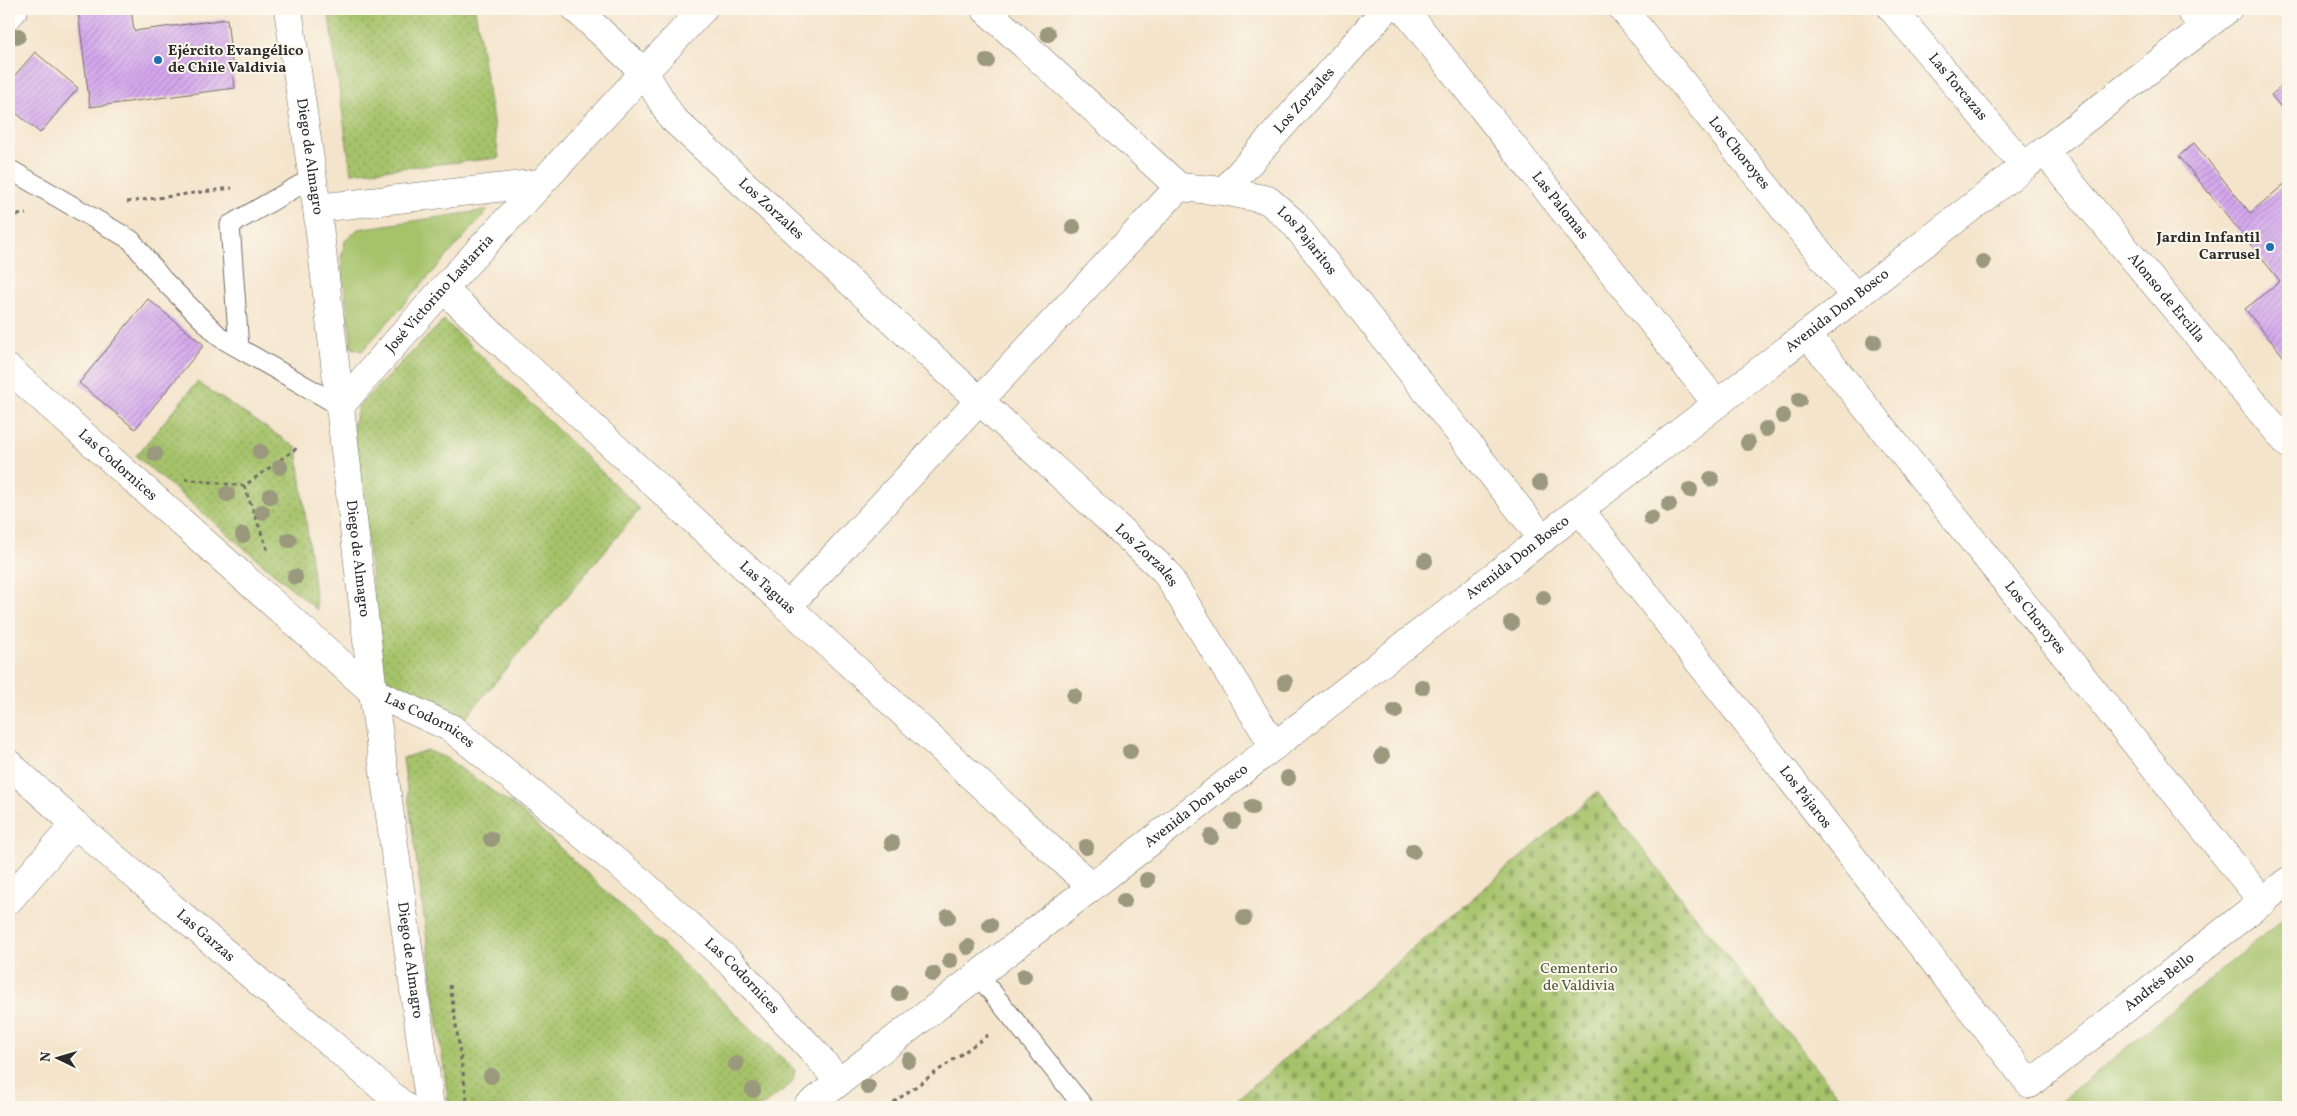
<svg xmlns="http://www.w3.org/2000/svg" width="2297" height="1116" viewBox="0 0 2297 1116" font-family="Vollkorn,serif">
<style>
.grass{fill:#a6c36a;stroke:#68774a}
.cemetery{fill:url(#cemetery-stones);stroke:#68774a}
.park{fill:url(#park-dots);stroke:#68774a}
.building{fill:url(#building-hatch)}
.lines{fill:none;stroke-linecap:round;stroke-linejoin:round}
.service-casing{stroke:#716c63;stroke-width:21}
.minor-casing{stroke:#716c63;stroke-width:29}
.tertiary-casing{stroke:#716c63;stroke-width:29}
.secondary-casing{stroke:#716c63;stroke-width:29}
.path{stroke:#716c63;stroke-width:3;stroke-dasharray:4 4;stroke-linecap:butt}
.service{stroke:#fff;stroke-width:19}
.minor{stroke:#fff;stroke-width:28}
.tertiary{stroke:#fff;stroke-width:28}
.secondary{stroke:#fff;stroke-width:28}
.tree{fill:#9a987d}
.poi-dot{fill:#1f6fb2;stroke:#fbf7ec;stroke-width:2}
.labels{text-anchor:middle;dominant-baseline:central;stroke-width:4;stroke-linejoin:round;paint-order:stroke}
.poi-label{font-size:15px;font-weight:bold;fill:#2b2b2b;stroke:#fbf7ec;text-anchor:start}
.street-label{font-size:15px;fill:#2b2b2b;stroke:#fbf7ec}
.park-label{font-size:15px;fill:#50593e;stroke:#fbf7ec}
</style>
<defs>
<pattern id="cemetery-stones" width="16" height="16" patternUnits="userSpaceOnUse" patternTransform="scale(1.25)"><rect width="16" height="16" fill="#a6c36a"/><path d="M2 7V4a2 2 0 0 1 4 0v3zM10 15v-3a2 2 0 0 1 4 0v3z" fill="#879f57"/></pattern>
<pattern id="park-dots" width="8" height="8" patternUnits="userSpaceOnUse" patternTransform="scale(1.25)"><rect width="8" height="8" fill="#a6c36a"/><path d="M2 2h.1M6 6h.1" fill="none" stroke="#879f57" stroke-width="1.8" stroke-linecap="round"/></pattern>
<pattern id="building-hatch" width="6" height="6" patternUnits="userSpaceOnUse" patternTransform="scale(1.25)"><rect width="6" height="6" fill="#d5a8ee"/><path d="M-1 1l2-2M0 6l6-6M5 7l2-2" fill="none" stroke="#ad89c1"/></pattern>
</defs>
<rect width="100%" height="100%" fill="#fbf7ec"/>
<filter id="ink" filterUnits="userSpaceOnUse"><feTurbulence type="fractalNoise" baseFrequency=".02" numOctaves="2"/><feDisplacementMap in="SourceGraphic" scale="10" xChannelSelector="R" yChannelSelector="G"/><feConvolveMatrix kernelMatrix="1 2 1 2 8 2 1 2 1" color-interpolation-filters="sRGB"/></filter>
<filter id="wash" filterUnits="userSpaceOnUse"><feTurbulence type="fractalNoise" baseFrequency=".0096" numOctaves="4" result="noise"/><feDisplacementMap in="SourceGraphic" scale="20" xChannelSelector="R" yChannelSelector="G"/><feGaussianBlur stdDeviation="1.12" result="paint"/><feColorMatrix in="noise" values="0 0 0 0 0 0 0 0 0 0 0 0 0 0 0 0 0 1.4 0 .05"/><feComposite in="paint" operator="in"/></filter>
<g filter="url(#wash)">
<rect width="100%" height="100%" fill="#f4e4cb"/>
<path class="grass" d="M488 210 362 351 352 348 341 259 345 241 358 229Z
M2288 915V1107H2054Z"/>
<path class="cemetery" d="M1597 792 1847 1107H1228Z"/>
<path class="park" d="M328 9H475L499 158 351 173Z
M444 320 640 509 461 723 384 677 353 425 359 405Z
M197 382 297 448 317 610 136 456Z
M427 750 446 758 522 812 795 1070 792 1083 761 1107H449L403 758Z"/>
<g id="blocks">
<path class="building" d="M96 9H131L134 31 227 19 235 88 90 107 78 11Z
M35 52 78 88 40 133 9 107V82Z
M2288 81V116L2271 95Z
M2194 143 2250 213 2288 181V354L2284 357 2245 309 2280 281 2179 156Z
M148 299 204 345 135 429 79 383Z"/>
</g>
</g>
<g filter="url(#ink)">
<use href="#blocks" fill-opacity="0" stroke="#716c63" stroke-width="1"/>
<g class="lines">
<g class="service-casing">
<path id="service" d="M9 169 131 240 163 280 221 338 340 406
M239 348 230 225 312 178
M978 975 1084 1107"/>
</g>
<g class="minor-casing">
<g id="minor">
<path id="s1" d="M576 9 644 72 672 118 1165 571 1274 746"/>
<path id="s2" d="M985 9 1179 187 1224 191 1268 200 1293 222 1543 539"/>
<path id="s3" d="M1404 9 1717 404"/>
<path id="s4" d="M1623 9 1855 297"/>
<path id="s5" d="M1892 9 2024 166"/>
<path d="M2189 9 2204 27"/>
<path d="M9 15 14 9"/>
<path id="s6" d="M2044 151 2288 444"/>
<path id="s7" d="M1224 191 1386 9"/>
<path d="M317 208 541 183"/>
<path id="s8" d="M443 289 1092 887"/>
<path id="s9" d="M1807 334 2263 902"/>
<path id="s10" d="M9 369 373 692 451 728 641 882 731 963 816 1054 839 1082"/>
<path id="s11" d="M340 406 443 289 703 9"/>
<path id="s12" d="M1580 510 2030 1084 2288 881"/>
<path d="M787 607 1179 187"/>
<path id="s13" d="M9 764 75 824 405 1107"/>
<path d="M9 900 75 824"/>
</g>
</g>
<g class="tertiary-casing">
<g id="tertiary">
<path id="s14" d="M288 9 317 208 373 692 430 1107"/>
</g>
</g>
<g class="secondary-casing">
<g id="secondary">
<path id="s15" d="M807 1107 2228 9"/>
</g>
</g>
<path class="path" d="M127 202 232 188
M9 216 26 214
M185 479 244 486 297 448
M244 486 268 551
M450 985 468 1107
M887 1107 988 1035"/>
<use href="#service" class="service"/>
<use href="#minor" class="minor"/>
<use href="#tertiary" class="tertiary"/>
<use href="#secondary" class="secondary"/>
</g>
<g class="tree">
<circle cx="1048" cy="34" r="8"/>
<circle cx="18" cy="36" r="8"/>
<circle cx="987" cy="61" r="8"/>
<circle cx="1073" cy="227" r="8"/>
<circle cx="1983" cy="262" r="8"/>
<circle cx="1874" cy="342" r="8"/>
<circle cx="1799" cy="400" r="8"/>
<circle cx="1783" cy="416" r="8"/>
<circle cx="1766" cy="429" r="8"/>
<circle cx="1748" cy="443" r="8"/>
<circle cx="260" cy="452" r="8"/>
<circle cx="155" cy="454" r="8"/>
<circle cx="280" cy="467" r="8"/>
<circle cx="1711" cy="479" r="8"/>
<circle cx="1540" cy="483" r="8"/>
<circle cx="1690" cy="490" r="8"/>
<circle cx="227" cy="494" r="8"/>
<circle cx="270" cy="496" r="8"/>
<circle cx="1669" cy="505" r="8"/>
<circle cx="262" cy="512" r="8"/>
<circle cx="1651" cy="518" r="8"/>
<circle cx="243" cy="535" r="8"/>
<circle cx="289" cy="540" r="8"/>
<circle cx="1425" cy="561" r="8"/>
<circle cx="295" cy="577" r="8"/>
<circle cx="1543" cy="598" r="8"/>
<circle cx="1511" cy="623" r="8"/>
<circle cx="1285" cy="682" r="8"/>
<circle cx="1422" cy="687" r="8"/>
<circle cx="1074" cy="696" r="8"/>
<circle cx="1395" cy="711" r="8"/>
<circle cx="1130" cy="751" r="8"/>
<circle cx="1382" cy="756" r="8"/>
<circle cx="1288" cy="778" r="8"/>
<circle cx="1252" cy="807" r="8"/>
<circle cx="1233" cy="821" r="8"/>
<circle cx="1211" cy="837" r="8"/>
<circle cx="491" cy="839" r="8"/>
<circle cx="892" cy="843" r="8"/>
<circle cx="1086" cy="847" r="8"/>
<circle cx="1413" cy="851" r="8"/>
<circle cx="1147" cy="880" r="8"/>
<circle cx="1124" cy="901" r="8"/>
<circle cx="948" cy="917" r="8"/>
<circle cx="1244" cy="918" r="8"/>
<circle cx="990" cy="925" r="8"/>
<circle cx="968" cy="947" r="8"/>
<circle cx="950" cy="961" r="8"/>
<circle cx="933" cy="974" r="8"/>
<circle cx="1024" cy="976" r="8"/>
<circle cx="899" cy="993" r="8"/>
<circle cx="909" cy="1060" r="8"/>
<circle cx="736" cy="1064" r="8"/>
<circle cx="491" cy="1076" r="8"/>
<circle cx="868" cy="1087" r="8"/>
<circle cx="753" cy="1090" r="8"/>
</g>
</g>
<g class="poi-dot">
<circle cx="158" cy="60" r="5"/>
<circle cx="2270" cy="247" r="5"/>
</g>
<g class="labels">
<g class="poi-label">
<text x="168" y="51">Ejército Evangélico<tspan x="168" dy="17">de Chile Valdivia</tspan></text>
<text x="2260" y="238" text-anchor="end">Jardin Infantil<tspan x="2260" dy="17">Carrusel</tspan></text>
</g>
<g class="street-label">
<text stroke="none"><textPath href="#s5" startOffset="102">Las Torcazas</textPath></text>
<text stroke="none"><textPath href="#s7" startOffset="121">Los Zorzales</textPath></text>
<text stroke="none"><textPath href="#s4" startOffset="185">Los Choroyes</textPath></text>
<text stroke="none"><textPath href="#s14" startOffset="149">Diego de Almagro</textPath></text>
<text stroke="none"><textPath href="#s3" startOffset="251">Las Palomas</textPath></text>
<text stroke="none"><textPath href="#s1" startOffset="281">Los Zorzales</textPath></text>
<text stroke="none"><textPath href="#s2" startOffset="410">Los Pajaritos</textPath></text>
<text stroke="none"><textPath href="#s11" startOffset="150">José Victorino Lastarria</textPath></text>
<text stroke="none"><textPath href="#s6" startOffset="191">Alonso de Ercilla</textPath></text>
<text stroke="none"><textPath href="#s15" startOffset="1302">Avenida Don Bosco</textPath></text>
<text stroke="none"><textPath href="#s10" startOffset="145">Las Codornices</textPath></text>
<text stroke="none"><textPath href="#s1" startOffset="792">Los Zorzales</textPath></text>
<text stroke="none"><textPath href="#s14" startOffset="554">Diego de Almagro</textPath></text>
<text stroke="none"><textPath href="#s15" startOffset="898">Avenida Don Bosco</textPath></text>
<text stroke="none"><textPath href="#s8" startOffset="441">Las Taguas</textPath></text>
<text stroke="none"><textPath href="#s9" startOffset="364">Los Choroyes</textPath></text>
<text stroke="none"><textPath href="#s10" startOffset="550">Las Codornices</textPath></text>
<text stroke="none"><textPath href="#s12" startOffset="365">Los Pájaros</textPath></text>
<text stroke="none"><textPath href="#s15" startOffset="492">Avenida Don Bosco</textPath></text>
<text stroke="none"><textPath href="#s13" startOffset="261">Las Garzas</textPath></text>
<text stroke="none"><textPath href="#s14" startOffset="959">Diego de Almagro</textPath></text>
<text stroke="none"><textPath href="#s10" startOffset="955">Las Codornices</textPath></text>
<text stroke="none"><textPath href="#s12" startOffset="894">Andrés Bello</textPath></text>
</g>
<g class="park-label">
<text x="1579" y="969">Cementerio<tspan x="1579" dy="17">de Valdivia</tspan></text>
</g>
</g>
<rect width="2297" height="1116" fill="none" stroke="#fbf7ec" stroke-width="30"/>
<g transform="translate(58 1058) rotate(275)" stroke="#fbf7ec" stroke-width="4" paint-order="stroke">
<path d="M0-4L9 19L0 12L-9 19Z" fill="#2b2b2b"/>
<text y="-8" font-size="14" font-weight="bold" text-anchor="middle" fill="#2b2b2b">N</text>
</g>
</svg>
